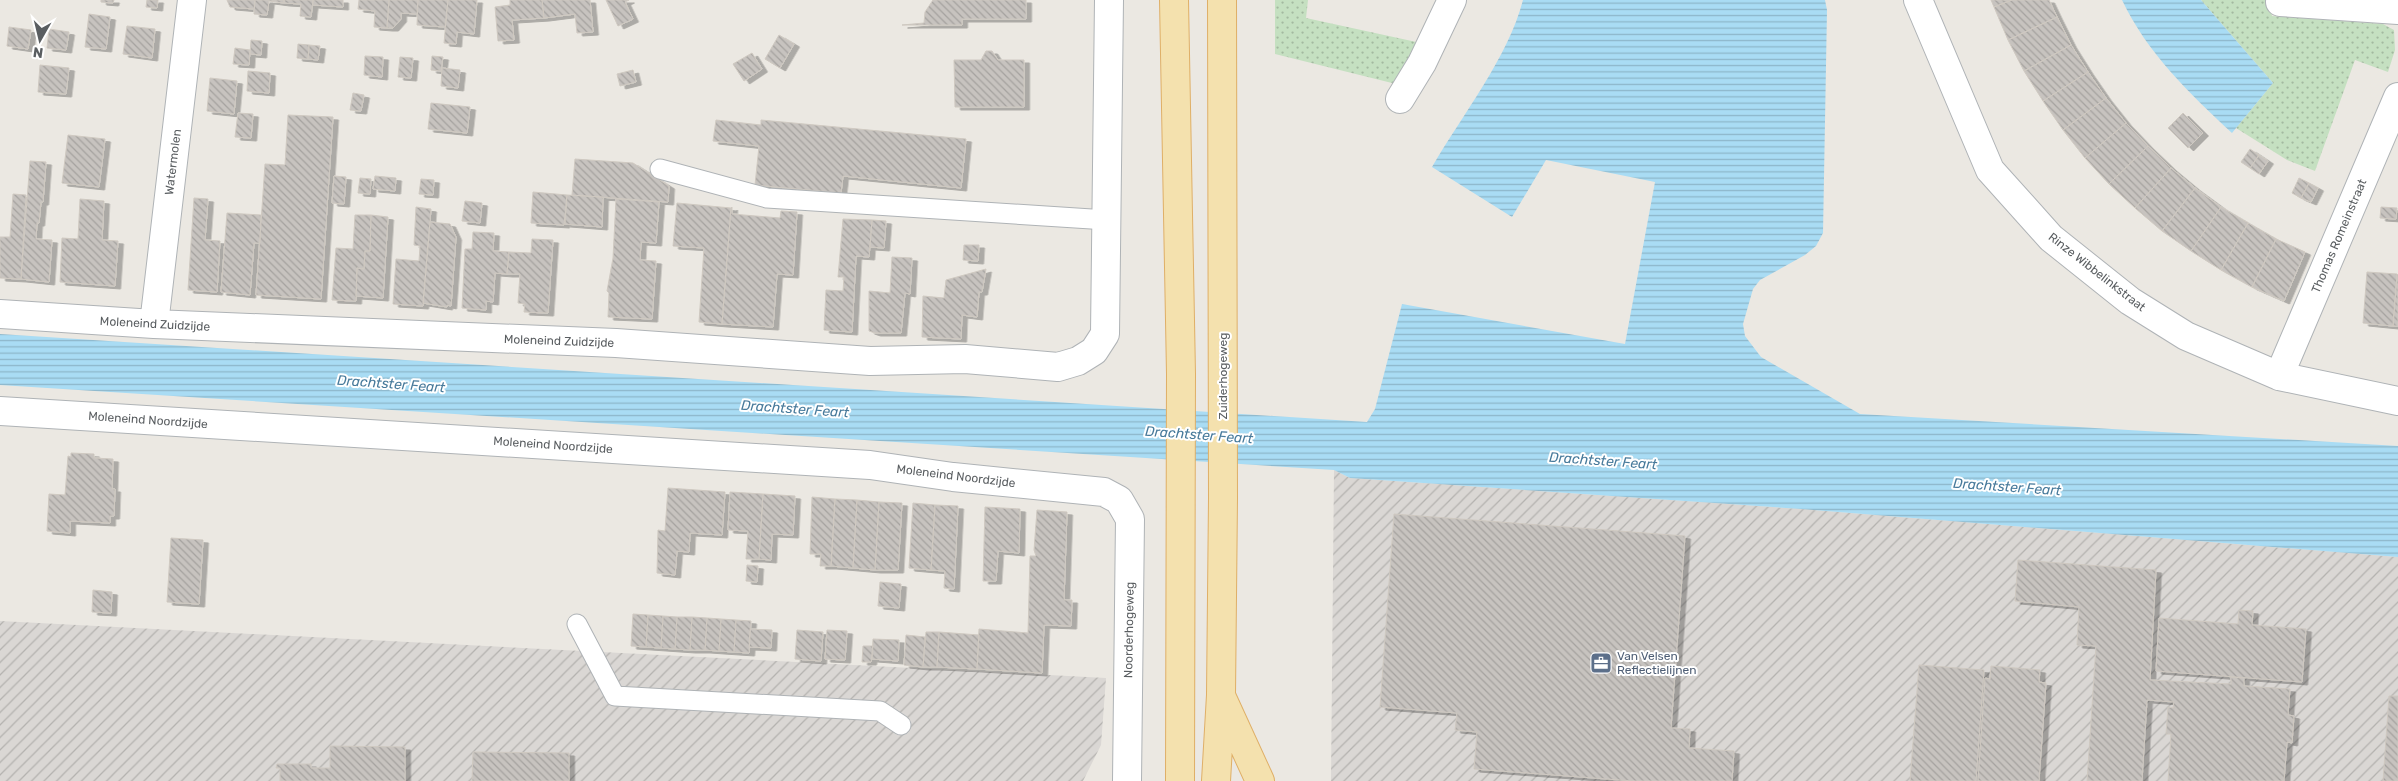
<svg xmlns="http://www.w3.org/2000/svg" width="2398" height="781" viewBox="0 0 2398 781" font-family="Rubik,sans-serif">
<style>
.industrial{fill:url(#industrial-furrows)}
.grass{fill:url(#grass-dots)}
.water{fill:url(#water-rules)}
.building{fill:url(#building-back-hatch);stroke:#cfc9c1;filter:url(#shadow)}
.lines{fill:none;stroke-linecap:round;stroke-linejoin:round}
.service-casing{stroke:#afb3b6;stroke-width:21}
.minor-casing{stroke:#afb3b6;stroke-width:30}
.primary-casing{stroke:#dfaf67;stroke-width:30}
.service{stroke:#fff;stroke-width:19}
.minor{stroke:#fff;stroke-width:28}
.primary{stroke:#f4e1ae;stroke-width:28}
.labels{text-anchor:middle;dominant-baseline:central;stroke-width:4;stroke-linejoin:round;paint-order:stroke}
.street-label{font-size:12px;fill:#5a5e61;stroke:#fff}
.service-label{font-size:12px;fill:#4e5e75;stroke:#fff;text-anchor:start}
.water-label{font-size:14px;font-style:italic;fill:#477a9b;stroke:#fff}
</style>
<defs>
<pattern id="industrial-furrows" width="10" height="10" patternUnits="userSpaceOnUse" patternTransform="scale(1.25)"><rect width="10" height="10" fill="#dad7d4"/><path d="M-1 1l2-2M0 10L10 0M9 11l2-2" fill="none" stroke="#b4b2af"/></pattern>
<pattern id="grass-dots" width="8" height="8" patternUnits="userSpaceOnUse" patternTransform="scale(1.25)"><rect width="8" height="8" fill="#c5e0c1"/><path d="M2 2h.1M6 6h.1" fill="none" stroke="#a3b9a0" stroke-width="1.8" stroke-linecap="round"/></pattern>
<pattern id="water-rules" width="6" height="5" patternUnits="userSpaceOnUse" patternTransform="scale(1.25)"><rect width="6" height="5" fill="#a9dcf4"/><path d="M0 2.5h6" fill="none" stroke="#8db6c9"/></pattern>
<pattern id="building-back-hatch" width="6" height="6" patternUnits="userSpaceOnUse" patternTransform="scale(1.25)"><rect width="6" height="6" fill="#c7c3bf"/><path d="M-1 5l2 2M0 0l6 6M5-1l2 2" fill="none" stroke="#a5a29f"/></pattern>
<filter id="shadow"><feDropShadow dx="5.5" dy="3" stdDeviation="0" flood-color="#0004"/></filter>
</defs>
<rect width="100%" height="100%" fill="#ebe8e2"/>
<path class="industrial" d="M1334 470 1350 478 1801 509 2398 557V781H1331Z
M0 621 1106 678 1101 745 1083 781H0Z"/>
<path class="grass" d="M1275 0H1308L1306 18 1421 43 1396 84 1275 54Z
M2201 0H2269L2272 16 2383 24 2394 30 2395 50 2388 72 2355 60 2315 171 2287 160 2236 128 2273 83Z"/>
<path class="water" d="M1523 0H1825L1827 10 1823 233 1816 246 1805 255 1760 280 1753 289 1743 324 1745 336 1761 357 1860 414 2398 446V557L1801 509 1350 478 1334 470 0 385V334L1367 422 1375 409 1402 304 1625 344 1655 182 1546 160 1512 217 1432 167C1462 115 1508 58 1523 0Z
M2122 0H2201L2273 83 2232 133C2190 94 2147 53 2122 0Z"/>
<path class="building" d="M101 0H114L113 3 101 2Z
M147 0H158L157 8 146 7Z
M227 0H255L254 9 230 7Z
M255 0H284V3L269 1 267 15 254 14Z
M284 0H313L311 17 300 16 301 4 284 3Z
M313 0H343V7L313 5Z
M359 0H389L387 28 374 27 375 11 358 9Z
M389 0H418L417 14 401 13V19L393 28H387Z
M418 0H448L445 27 417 25Z
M448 0H477L474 34 457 32 456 44 444 43Z
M510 0H542L544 18 512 20 514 40 498 41 495 7 510 5Z
M542 0H590L593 32 577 33 575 14 544 18Z
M606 0H629L625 2 633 19 618 26Z
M933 0H1026V19H962V25H902L924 23 925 12Z
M1991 0H2012L1994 7Z
M2012 0H2049L2057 17 2008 40 1994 7Z
M89 14 110 17 106 49 85 47Z
M2057 17 2071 45 2024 71 2008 40Z
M127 26 155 29 152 58 123 54Z
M9 27 31 30 28 49 7 46Z
M49 29 69 32 66 50 47 48Z
M779 35 794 44 780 68 765 59Z
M251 40 262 41 261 55 250 54Z
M298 44 309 45 308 59 297 58Z
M309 45 320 46 318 60 308 59Z
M2071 45 2088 72 2043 101 2024 71Z
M235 48 250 50 249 65 233 64Z
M986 51H992L998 60H1024V107H955L954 60H981Z
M752 53 762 69 744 81 733 64Z
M365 56 383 57 382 77 364 75Z
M432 56 443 57 441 71 431 70Z
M400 57 413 58 411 78 398 77Z
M40 65 69 68 66 94 38 92Z
M442 68 460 70 458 88 441 86Z
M633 70 636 82 620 86 617 74Z
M248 71 270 73 269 93 247 91Z
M2088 72 2106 98 2063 130 2043 101Z
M210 78 237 81 234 114 207 111Z
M353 93 364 95 361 111 350 110Z
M2106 98 2126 123 2085 158 2063 130Z
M431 103 470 107 467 133 428 129Z
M238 113 253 114 251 138 235 137Z
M2183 113 2203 133 2188 148 2168 128Z
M288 115 333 117 321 299 256 295 265 164 285 165Z
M716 120 761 125V120L966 139 961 188 843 176 841 193 755 185 759 146 713 141Z
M2126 123 2148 146 2109 184 2085 158Z
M68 135 105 139 99 187 62 183Z
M2148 146 2171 168 2135 208 2109 184Z
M2250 149 2259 155 2250 168 2241 162Z
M2259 155 2268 161 2259 174 2250 168Z
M575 159 633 163 669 186 668 202 572 195Z
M30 161 46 162 43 202H41L39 223H37L36 239 52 240 49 282 21 279Z
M2171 168 2195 188 2162 231 2135 208Z
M334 176 346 177 344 204 332 203Z
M375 176 396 178 395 191 373 189Z
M360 178 371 179 370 194 358 193Z
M2299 178 2309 183 2301 198 2292 193Z
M421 179 434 180 433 195 419 194Z
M2309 183 2318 188 2311 202 2301 198Z
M2195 188 2221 207 2191 251 2162 231Z
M533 192 567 195 564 225 531 223Z
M13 194 26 195 21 279 0 278V237H10Z
M567 195 603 197 602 227 565 224Z
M194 198 208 199 205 240 220 241 217 292 188 290Z
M80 199 104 201 102 240 118 241 115 286 60 282 62 238 78 239Z
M616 199 659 202 656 243 641 242 640 260 656 261 652 319 608 317 609 293 607 291 613 258Z
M465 201 482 203 480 223 462 221Z
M677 203 731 208 722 324 699 322 704 248 673 246Z
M416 207 431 209 423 306 393 304 396 259 419 261 420 246 414 245Z
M732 207V214L780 218 781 211 797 212 793 275 777 274 773 327 722 324 731 208Z
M2221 207 2248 223 2221 270 2191 251Z
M2381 207 2397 208 2396 219 2380 218Z
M227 213 261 215 260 243H254L250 295 221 292Z
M355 215H371L370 251H365L364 269 357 268 356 301 332 300 336 248 353 249Z
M371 215 388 217 383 298 356 296 357 268 364 269 365 251H370Z
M843 219 872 220 869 257 856 256 852 332 824 330 826 290 843 291 844 277H838Z
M872 220 886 221 884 248 870 247Z
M430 222 450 224 456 237 451 306 447 305V307L423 303Z
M2248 223 2276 239 2252 287 2221 270Z
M473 232 494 233 493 251 509 252 507 274 495 273 493 302 486 301V310L462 308 465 249H472Z
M532 239 553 240 548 313 524 312 525 304 518 303 520 274H507L509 252 531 253Z
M2276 239 2305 252 2284 301 2252 287Z
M964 245H979L978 261 963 260Z
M892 257 912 258 910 294 905 293 901 333H875L869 331V291L890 293Z
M986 269 982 292H979L977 317 962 315 961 339 922 337 923 296 944 298 946 280Z
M2367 272 2397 274 2393 326 2363 323Z
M2397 274 2398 275V326H2393Z
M71 453 94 454V458L113 459 112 489H115L114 516H110V523L70 521V533L47 531 49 494 65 495 68 456 71 457Z
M668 488 725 492 722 535 690 533 689 552 677 551 675 575 657 573 658 530 665 531Z
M730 492 763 494 759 559H746L748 531 728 530Z
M763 494 795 496 793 535 772 534 771 560 759 559Z
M812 497 835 499 831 566H820L821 554H810Z
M835 499 857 500 853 568 831 566Z
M857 500 879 502 875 570 853 568Z
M879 502 902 503 898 570H875Z
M913 503 935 505 931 570 909 568Z
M935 505 958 506 954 589 944 588 945 571 931 570Z
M985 507 1020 509 1019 553 998 551 996 581H983Z
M1037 510 1067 512 1064 600H1072L1071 626 1044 625 1042 673 977 669 979 629 1028 633 1030 556H1036L1034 550Z
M1394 514 1685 536 1671 728 1690 729 1689 748 1734 751 1732 781H1633L1474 769 1477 732 1455 730 1457 713 1380 707Z
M171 538 203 540 199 604 167 602Z
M2018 560 2156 570 2150 680 2231 684V677L2244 678V686L2290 689 2288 715 2294 716 2292 743 2287 742 2284 781H2168L2171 734H2166L2168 707 2173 708 2174 702 2147 700 2142 781H2087L2096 646 2077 645 2079 607 2015 601Z
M747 565 758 566 757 582 746 581Z
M880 582 901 584 899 608 878 606Z
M93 590 112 592 111 613 92 612Z
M2239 610 2253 611 2252 625 2306 629 2302 682 2156 671 2159 618 2238 624Z
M633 614 648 615 646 647 631 646Z
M648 615 663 616 661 648 646 647Z
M663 616 677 617 675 649 661 648Z
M677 617H692L690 650 675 649Z
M692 617 707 618 705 650H690Z
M707 618 721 619 719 651 705 650Z
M721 619 736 620 734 652 719 651Z
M736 620 751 621 749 653 734 652Z
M750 629 772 630 771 648 749 647Z
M797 630 823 632 821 661 795 659Z
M827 630 847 631 845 660 825 659Z
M926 632H939L937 667H923Z
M939 632 979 635 977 669 937 667Z
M906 635 925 637 923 667 904 665Z
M873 639 899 640 898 661 872 659Z
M863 646H873L871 662H862Z
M1919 665 1984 670 1976 781H1910Z
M1991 666 2040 670 2039 682 2046 683 2039 781H1978L1985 678 1990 679Z
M2389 696H2398V781H2383Z
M330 746 405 747V781H280V768H276L277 764H311V768H330Z
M473 752 569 753V781H472Z"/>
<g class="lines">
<g class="service-casing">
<path id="service" d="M660 169 767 198 1107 220
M577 624 615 696 880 711 901 725"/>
</g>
<g class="minor-casing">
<path id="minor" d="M1918 0 1990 170 2051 238 2130 301 2186 336 2279 376 2398 401
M2280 2 2398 10
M1400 99 1422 63 1452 0
M0 314 154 324 616 343 870 361 965 359 1058 367 1078 361 1094 351 1105 334 1109 0
M154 324 192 0
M2279 376 2398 97
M0 411 870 465 953 477 1104 492 1119 500 1130 519 1127 781"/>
</g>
<g class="primary-casing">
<path id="primary" d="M1174 0 1181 374 1180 781
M1222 698 1260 781
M1216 781 1221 695 1223 498 1222 0"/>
</g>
<use href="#service" class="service"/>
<use href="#minor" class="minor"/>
<use href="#primary" class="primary"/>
</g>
<defs>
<g id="office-square" transform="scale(1.125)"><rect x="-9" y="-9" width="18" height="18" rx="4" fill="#5c6f8a" stroke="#fff"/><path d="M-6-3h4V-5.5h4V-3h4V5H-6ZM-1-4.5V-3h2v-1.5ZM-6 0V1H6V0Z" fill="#fff"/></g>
</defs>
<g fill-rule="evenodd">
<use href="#office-square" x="1601" y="663"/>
</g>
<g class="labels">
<g class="street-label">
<text transform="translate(173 162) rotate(-83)">Watermolen</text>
<text transform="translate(2339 236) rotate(-67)">Thomas Romeinstraat</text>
<text transform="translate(2097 272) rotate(38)">Rinze Wibbelinkstraat</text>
<text transform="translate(155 324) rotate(3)">Moleneind Zuidzijde</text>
<text transform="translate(559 341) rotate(2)">Moleneind Zuidzijde</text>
<text transform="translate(1223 376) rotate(-90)">Zuiderhogeweg</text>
<text transform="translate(148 420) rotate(4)">Moleneind Noordzijde</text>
<text transform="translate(553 445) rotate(4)">Moleneind Noordzijde</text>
<text transform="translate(956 476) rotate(7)">Moleneind Noordzijde</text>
<text transform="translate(1129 630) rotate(-89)">Noorderhogeweg</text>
</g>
<g class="service-label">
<text x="1617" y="656">Van Velsen<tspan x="1617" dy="14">Reflectielijnen</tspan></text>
</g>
<g class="water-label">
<text transform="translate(391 384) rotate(4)">Drachtster Feart</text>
<text transform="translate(795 409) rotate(4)">Drachtster Feart</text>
<text transform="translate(1199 435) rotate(4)">Drachtster Feart</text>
<text transform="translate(1603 461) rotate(4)">Drachtster Feart</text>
<text transform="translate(2007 487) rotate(4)">Drachtster Feart</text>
</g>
</g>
<g transform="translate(40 40) rotate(188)" stroke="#ffffff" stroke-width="4" paint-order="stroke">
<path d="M0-4L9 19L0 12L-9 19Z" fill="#5a5e61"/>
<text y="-8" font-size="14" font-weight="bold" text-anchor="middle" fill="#5a5e61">N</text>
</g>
</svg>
